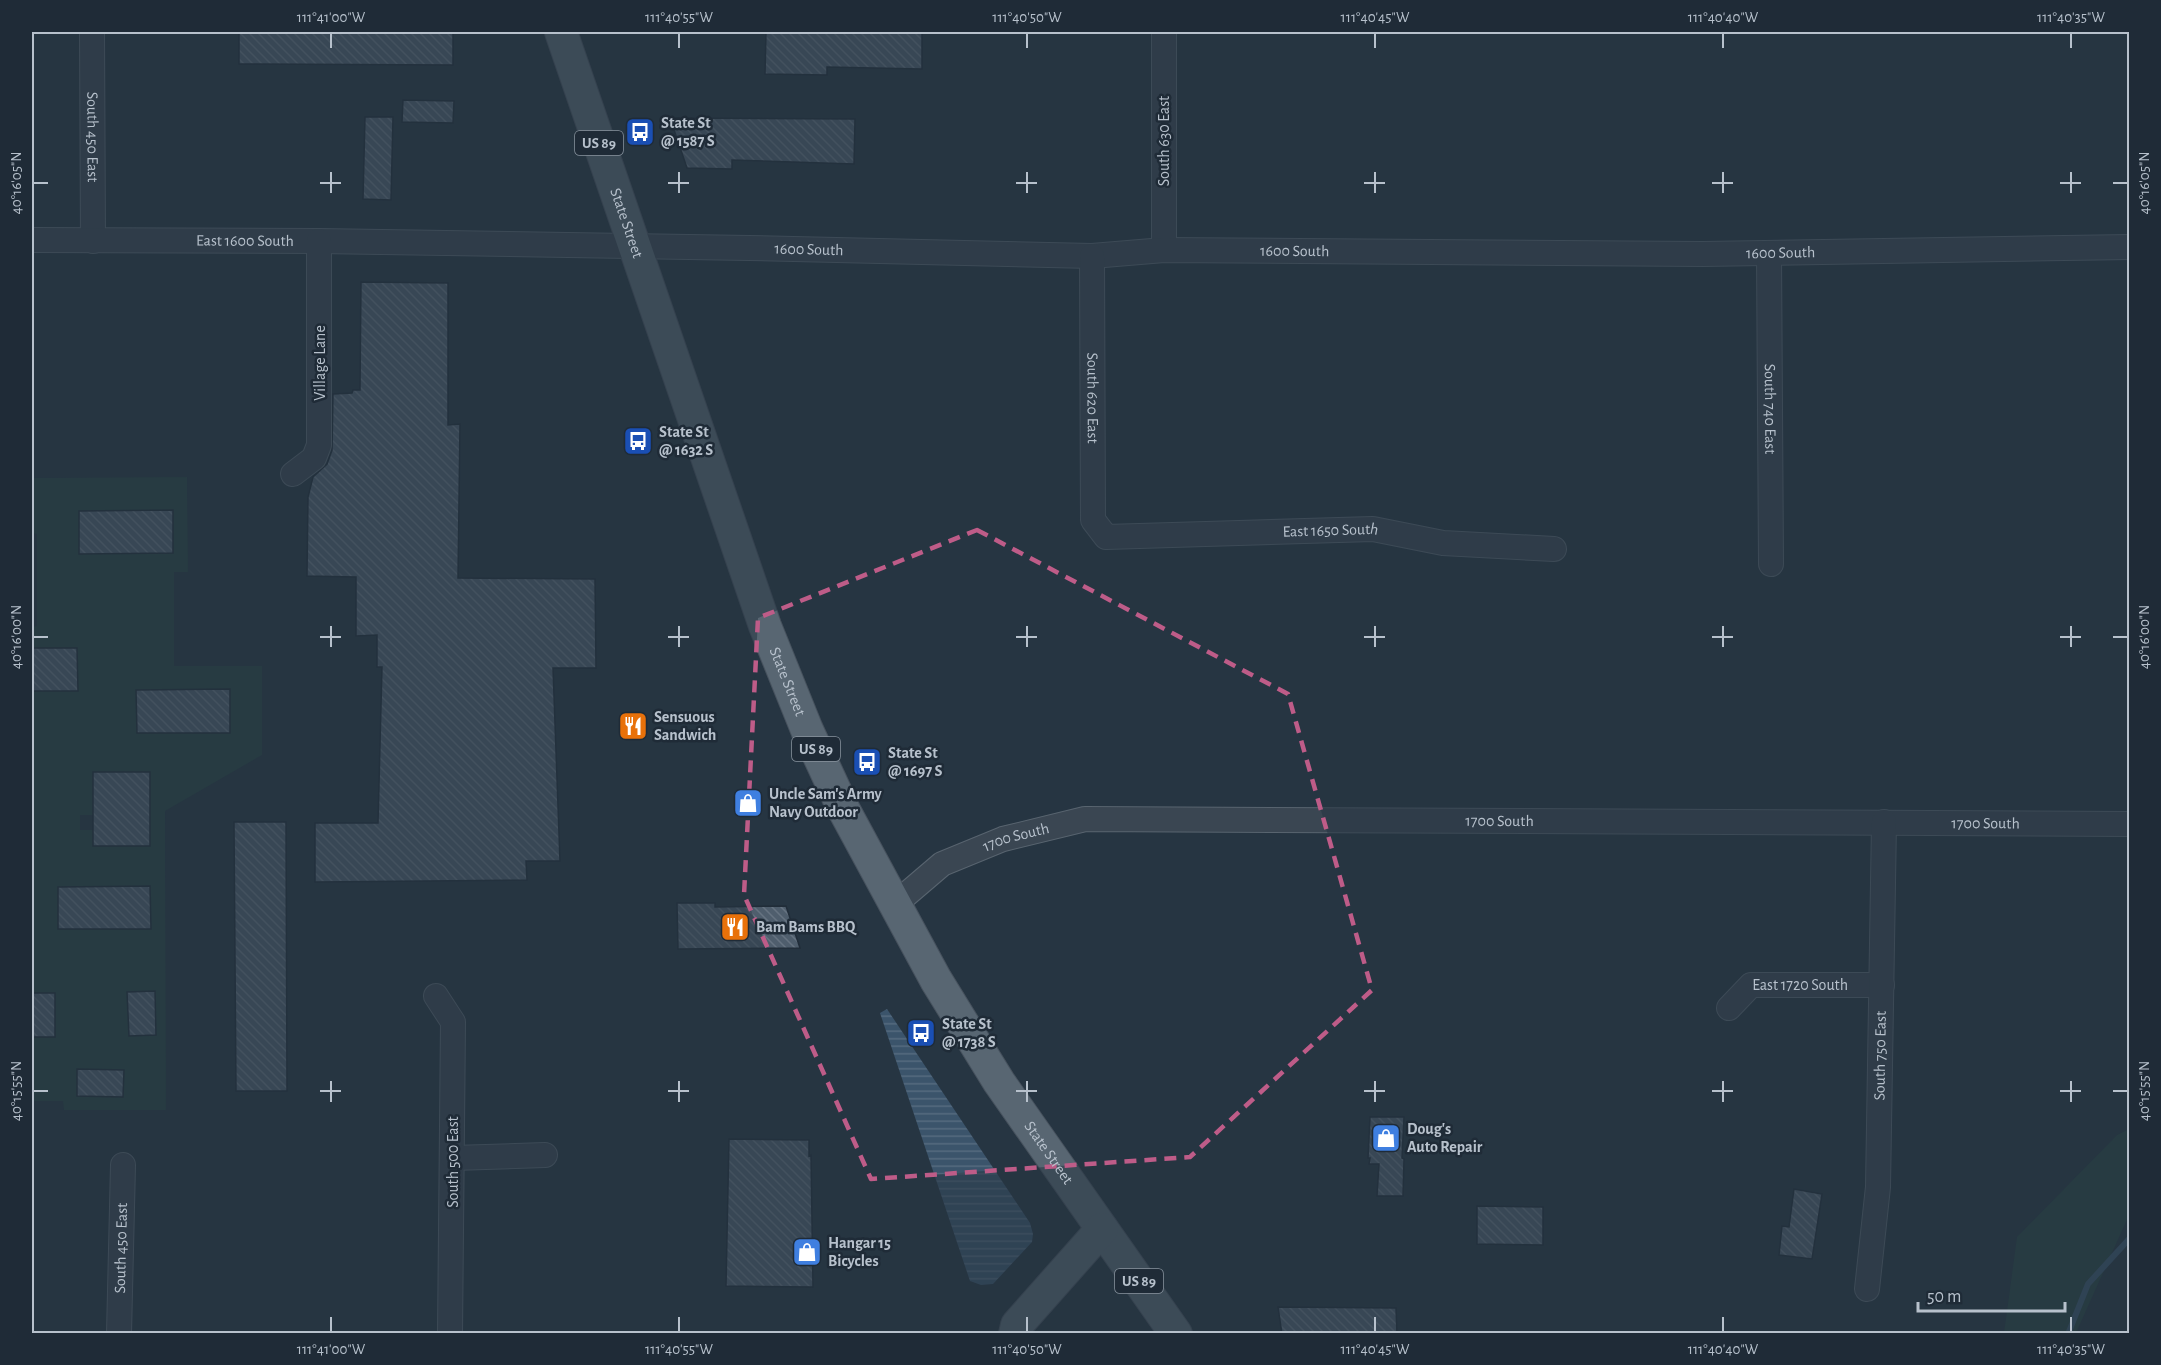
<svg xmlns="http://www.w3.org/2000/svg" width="2161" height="1365" viewBox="0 0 2161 1365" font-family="'Alegreya Sans',sans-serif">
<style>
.green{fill:#284343;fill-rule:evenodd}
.water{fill:url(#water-rules)}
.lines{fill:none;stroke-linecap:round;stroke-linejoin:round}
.stream{stroke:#3b546b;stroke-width:6}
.building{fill:url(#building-back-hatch);stroke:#212d39;stroke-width:1.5}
.minor-casing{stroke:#58646f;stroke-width:26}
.major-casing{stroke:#47525e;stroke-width:34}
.minor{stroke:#3a4652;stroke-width:24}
.major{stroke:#586672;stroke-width:32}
.marked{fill:none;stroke:#be5c88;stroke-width:4.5;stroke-dasharray:12 8;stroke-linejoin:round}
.ticks{fill:none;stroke:#b7c1cc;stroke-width:2}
.labels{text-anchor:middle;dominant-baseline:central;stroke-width:5;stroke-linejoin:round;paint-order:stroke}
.shield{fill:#1f2b37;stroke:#89949f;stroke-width:1.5}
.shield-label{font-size:15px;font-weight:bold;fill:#b7c1cc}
.poi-label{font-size:16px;font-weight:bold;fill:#b7c1cc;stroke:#1f2b37;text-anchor:start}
.street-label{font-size:16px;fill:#b7c1cc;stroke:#1f2b37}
.neatline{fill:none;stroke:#b7c1cc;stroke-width:2}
.ticks-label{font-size:15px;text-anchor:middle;fill:#b7c1cc}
</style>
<defs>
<pattern id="water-rules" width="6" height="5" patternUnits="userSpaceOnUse" patternTransform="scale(1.5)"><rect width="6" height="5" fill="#3b546b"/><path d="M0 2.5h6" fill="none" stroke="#556b7f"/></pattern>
<pattern id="building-back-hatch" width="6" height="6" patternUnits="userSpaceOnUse" patternTransform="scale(1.5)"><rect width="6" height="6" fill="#4f5e6d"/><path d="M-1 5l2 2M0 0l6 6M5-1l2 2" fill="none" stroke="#667381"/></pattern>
</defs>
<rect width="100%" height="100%" fill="#263542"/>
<path class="green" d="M187 477 188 572H174V666H262V755L165 811 166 1110H64L63 1101H32V1037L55 1036V994L32 993V691H77V648H32V627L37 626V534L32 533V478ZM173 510V553L80 554ZM229 689V733H137V690ZM149 772V846H93V830H80V815H93ZM150 886V929H58V887ZM154 991 156 1035 129 1036 127 992ZM77 1069 124 1070 123 1097 77 1096Z
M2129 1129V1215L2076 1333H2004L2017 1237 2117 1135Z"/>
<path class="water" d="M887 1009 1030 1223 1033 1234 1032 1242 993 1284 981 1285 970 1281 880 1013Z"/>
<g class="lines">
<path class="stream" d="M2068 1334 2088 1284 2130 1238"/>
</g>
<path class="building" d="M239 32H453V65L239 64Z
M766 32H922V69L827 67V75L765 74Z
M403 100 454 101 453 123 402 122Z
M365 117H393L391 200 363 199Z
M670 118 855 119 854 164 732 160V169L687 168Z
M361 282 448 283V425L460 424 458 578 595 579 596 668H553L560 861H526L527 880 315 882V823H378L382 667H377V635L356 636V577L307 576 308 497 313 477 327 464 332 450 333 394 352 393 353 390H360Z
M173 510V553L79 554V511Z
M32 648H77L78 691H32Z
M230 689V733H137L136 690Z
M93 772H150V846H93Z
M234 822H286L287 1091H236Z
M150 886 151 929H58V887Z
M677 903H715V907L786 906 800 948 678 949Z
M155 991 156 1035 129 1036 127 992Z
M32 993H55V1037H32Z
M77 1069 124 1070 123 1097 77 1096Z
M1370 1117H1404L1402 1158 1404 1159 1403 1196H1377L1379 1164H1369L1370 1158H1368Z
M729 1139 809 1140V1156L811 1155 813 1287 726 1286Z
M1794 1189 1822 1194 1812 1259 1779 1255 1782 1226 1789 1227Z
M1477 1206 1543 1207V1245L1477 1244Z
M1278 1307 1396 1308 1397 1334H1282Z"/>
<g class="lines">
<g class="minor-casing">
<g id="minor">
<path id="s1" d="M92 32 93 241"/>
<path d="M1164 32V250"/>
<path id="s2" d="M32 240 319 241 749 248 1092 256 1164 250 1703 254 2130 247"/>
<path id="s3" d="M1769 253 1771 564"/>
<path id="s4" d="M1092 256 1093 520 1106 537 1373 529 1443 543 1554 549"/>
<path d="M293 474 314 458 319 445V241"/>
<path id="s5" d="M894 905 942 864 1003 839 1085 819 2130 824"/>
<path d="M436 996 453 1022 450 1334"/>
<path id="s6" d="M1729 1008 1751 985H1882"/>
<path d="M453 1158 545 1155"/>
<path id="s7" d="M1867 1289 1878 1187 1884 822"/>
<path id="s8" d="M119 1334 123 1165"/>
</g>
</g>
<g class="major-casing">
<g id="major">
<path id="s9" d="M561 32 765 626 807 730 844 810 936 980 999 1082 1176 1334"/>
<path d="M1015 1334 1017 1325 1102 1229"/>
</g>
</g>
<use href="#minor" class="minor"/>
<use href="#major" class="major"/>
</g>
<path d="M0 0H2161V1365H0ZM977 530 1288 694 1372 990 1190 1157 871 1179 744 895 758 618Z" fill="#263542" fill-opacity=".55" fill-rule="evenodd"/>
<path class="marked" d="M977 530 1288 694 1372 990 1190 1157 871 1179 744 895 758 618Z"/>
<path class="ticks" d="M331 33V48M679 33V48M1027 33V48M1375 33V48M1723 33V48M2071 33V48M331 172V193M679 172V193M1027 172V193M1375 172V193M1723 172V193M2071 172V193M33 183H48M320 183H341M668 183H689M1016 183H1037M1364 183H1385M1712 183H1733M2060 183H2081M2113 183H2128M331 626V647M679 626V647M1027 626V647M1375 626V647M1723 626V647M2071 626V647M33 637H48M320 637H341M668 637H689M1016 637H1037M1364 637H1385M1712 637H1733M2060 637H2081M2113 637H2128M331 1081V1102M679 1081V1102M1027 1081V1102M1375 1081V1102M1723 1081V1102M2071 1081V1102M33 1091H48M320 1091H341M668 1091H689M1016 1091H1037M1364 1091H1385M1712 1091H1733M2060 1091H2081M2113 1091H2128M331 1317V1332M679 1317V1332M1027 1317V1332M1375 1317V1332M1723 1317V1332M2071 1317V1332"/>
<defs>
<g id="bus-square" transform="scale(1.5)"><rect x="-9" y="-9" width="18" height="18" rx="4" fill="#1a4fb4" stroke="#1f2b37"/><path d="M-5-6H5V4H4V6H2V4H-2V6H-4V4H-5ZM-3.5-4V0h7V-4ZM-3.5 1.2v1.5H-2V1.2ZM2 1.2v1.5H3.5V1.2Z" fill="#fff"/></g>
<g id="restaurant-square" transform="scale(1.5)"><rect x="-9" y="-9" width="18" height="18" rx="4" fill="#e8710a" stroke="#1f2b37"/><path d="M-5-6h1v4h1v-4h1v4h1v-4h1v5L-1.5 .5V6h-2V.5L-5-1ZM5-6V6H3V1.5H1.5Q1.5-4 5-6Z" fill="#fff"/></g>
<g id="shop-square" transform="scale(1.5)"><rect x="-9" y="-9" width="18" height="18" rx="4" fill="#3f7fe0" stroke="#1f2b37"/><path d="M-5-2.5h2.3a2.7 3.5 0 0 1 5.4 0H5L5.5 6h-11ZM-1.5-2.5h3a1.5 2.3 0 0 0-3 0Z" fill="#fff"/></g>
</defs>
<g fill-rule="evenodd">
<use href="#bus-square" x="640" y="132"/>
<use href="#bus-square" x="638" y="441"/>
<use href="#restaurant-square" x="633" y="726"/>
<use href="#bus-square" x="867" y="762"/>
<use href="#shop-square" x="748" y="803"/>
<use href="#restaurant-square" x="735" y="927"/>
<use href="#bus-square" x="921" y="1033"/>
<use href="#shop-square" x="1386" y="1138"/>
<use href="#shop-square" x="807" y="1252"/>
</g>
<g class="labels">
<g class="shield">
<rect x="575" y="131" width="48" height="24" rx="4.5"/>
<rect x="792" y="737" width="48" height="24" rx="4.5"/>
<rect x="1115" y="1269" width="48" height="24" rx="4.5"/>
</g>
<g class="shield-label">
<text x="599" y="143">US 89</text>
<text x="816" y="749">US 89</text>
<text x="1139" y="1281">US 89</text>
</g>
<g class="poi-label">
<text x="661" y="123">State St<tspan x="661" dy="18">@ 1587 S</tspan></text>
<text x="659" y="432">State St<tspan x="659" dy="18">@ 1632 S</tspan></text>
<text x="654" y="717">Sensuous<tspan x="654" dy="18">Sandwich</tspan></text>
<text x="888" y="753">State St<tspan x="888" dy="18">@ 1697 S</tspan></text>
<text x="769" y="794">Uncle Sam's Army<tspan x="769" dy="18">Navy Outdoor</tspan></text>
<text x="756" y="927">Bam Bams BBQ</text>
<text x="942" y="1024">State St<tspan x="942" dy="18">@ 1738 S</tspan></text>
<text x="1407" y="1129">Doug's<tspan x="1407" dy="18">Auto Repair</tspan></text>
<text x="828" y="1243">Hangar 15<tspan x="828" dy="18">Bicycles</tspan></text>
</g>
<g class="street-label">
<text stroke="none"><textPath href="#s1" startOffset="105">South 450 East</textPath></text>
<text transform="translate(1164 141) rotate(-90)">South 630 East</text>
<text stroke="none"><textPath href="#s9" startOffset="202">State Street</textPath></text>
<text stroke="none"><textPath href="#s2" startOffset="213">East 1600 South</textPath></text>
<text stroke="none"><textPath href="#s2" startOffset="777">1600 South</textPath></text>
<text stroke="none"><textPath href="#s2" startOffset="1263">1600 South</textPath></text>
<text stroke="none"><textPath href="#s2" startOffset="1749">1600 South</textPath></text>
<text transform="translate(320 363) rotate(-90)">Village Lane</text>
<text stroke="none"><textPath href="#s4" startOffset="142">South 620 East</textPath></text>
<text stroke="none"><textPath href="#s3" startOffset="156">South 740 East</textPath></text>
<text stroke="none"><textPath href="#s4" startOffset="510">East 1650 South</textPath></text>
<text stroke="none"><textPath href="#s9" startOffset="688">State Street</textPath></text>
<text stroke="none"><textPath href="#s5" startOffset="628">1700 South</textPath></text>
<text stroke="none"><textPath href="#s5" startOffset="1114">1700 South</textPath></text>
<text stroke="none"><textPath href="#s5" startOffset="142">1700 South</textPath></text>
<text stroke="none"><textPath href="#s6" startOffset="81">East 1720 South</textPath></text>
<text stroke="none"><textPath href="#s7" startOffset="234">South 750 East</textPath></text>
<text stroke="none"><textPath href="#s9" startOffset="1228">State Street</textPath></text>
<text transform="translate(453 1162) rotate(-90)">South 500 East</text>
<text stroke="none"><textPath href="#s8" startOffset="86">South 450 East</textPath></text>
</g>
</g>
<rect width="2161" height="1365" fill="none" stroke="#1f2b37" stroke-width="66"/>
<path d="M1918 1302v9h147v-9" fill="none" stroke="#b7c1cc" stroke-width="3"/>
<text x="1927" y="1302" font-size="18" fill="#b7c1cc" stroke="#1f2b37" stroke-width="4.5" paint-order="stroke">50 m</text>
<rect x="33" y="33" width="2095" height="1299" class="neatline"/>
<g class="ticks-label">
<text x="331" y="22">111°41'00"W</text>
<text x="679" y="22">111°40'55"W</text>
<text x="1027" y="22">111°40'50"W</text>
<text x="1375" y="22">111°40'45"W</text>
<text x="1723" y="22">111°40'40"W</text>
<text x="2071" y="22">111°40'35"W</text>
<text transform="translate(16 183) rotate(-90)" y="5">40°16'05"N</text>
<text transform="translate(2144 183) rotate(-90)" y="5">40°16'05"N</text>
<text transform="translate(16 637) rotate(-90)" y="5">40°16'00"N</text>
<text transform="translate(2144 637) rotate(-90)" y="5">40°16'00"N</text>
<text transform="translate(16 1091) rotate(-90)" y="5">40°15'55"N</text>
<text transform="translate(2144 1091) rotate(-90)" y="5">40°15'55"N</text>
<text x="331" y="1354">111°41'00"W</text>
<text x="679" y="1354">111°40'55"W</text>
<text x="1027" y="1354">111°40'50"W</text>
<text x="1375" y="1354">111°40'45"W</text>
<text x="1723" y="1354">111°40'40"W</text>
<text x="2071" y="1354">111°40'35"W</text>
</g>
</svg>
